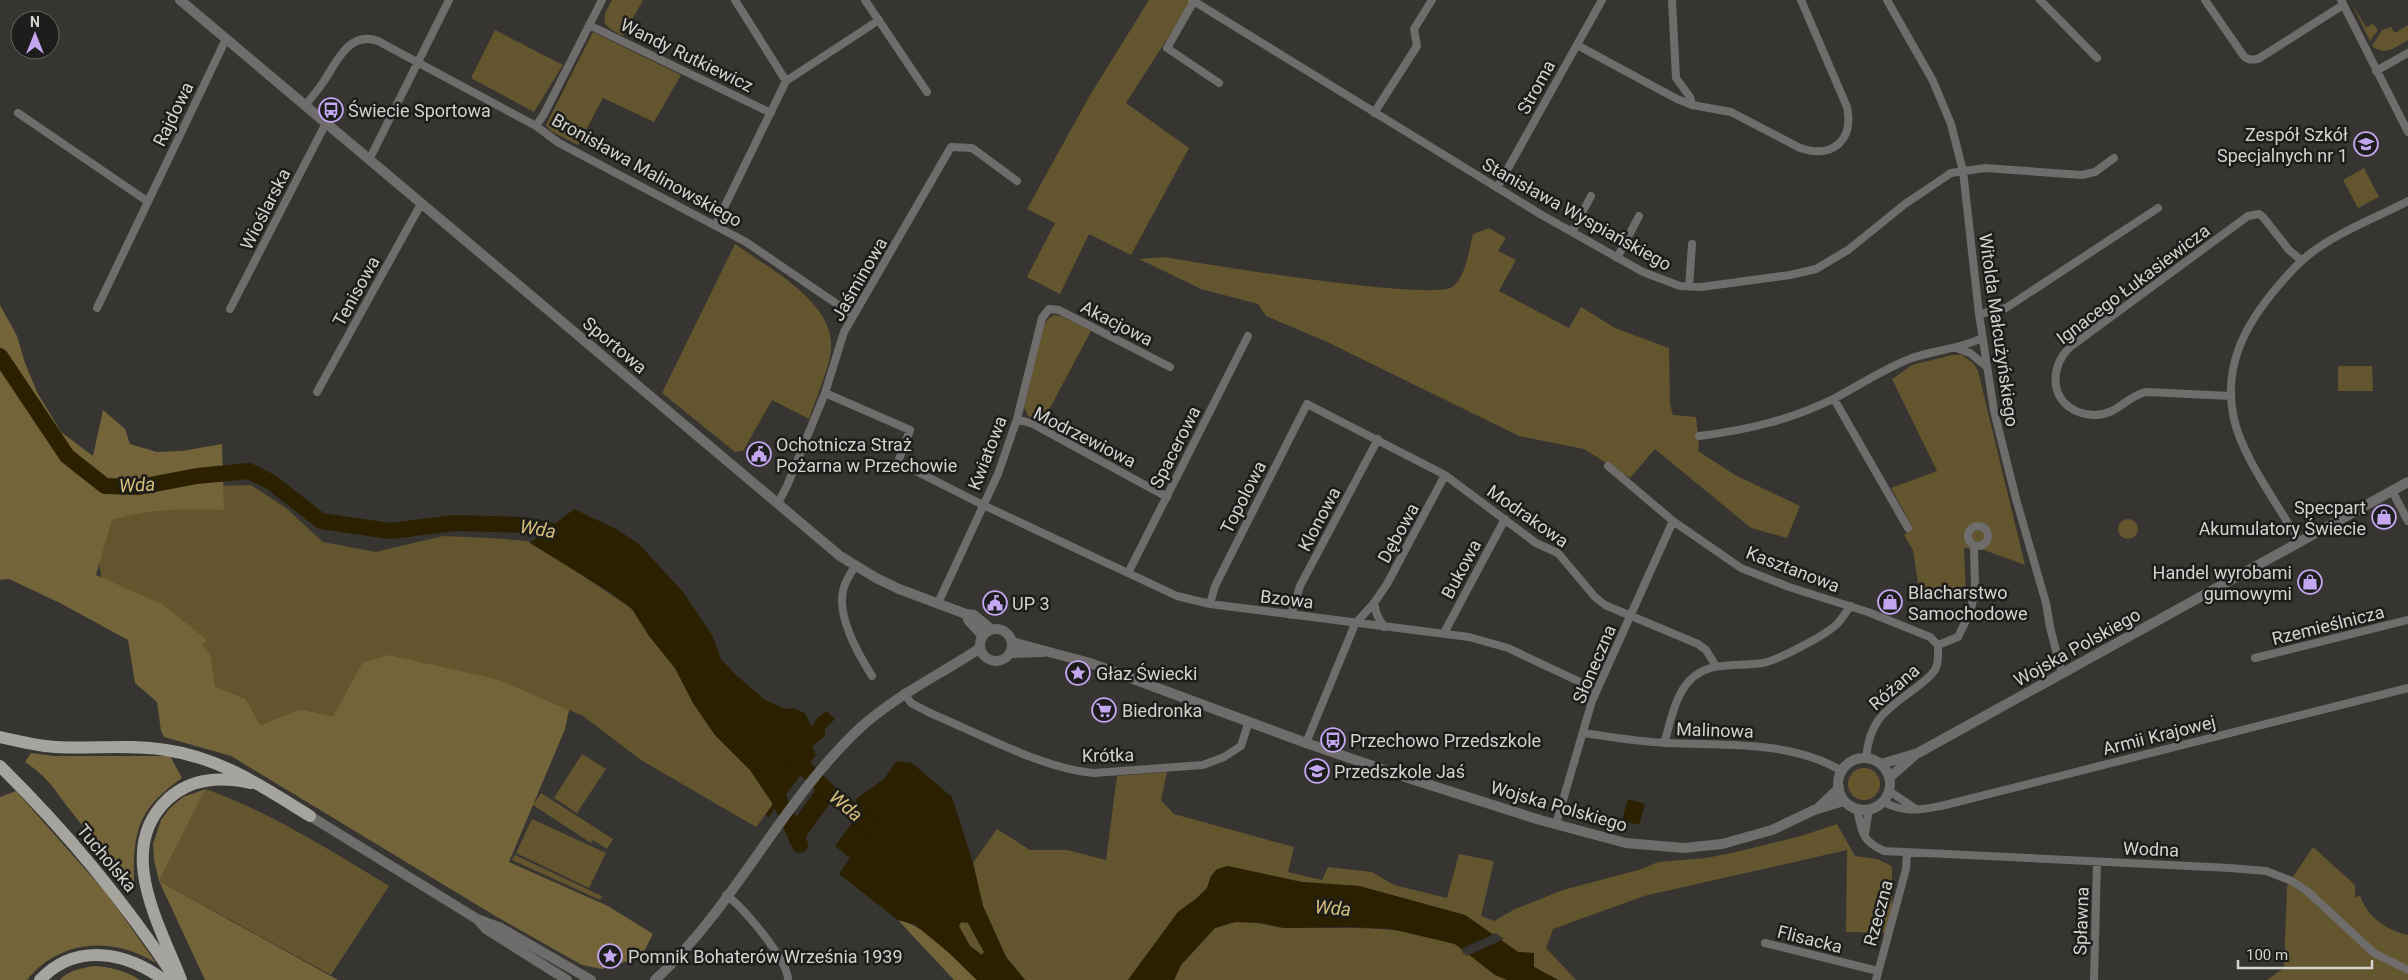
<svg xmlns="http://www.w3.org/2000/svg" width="2408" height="980" viewBox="0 0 2408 980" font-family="Roboto,sans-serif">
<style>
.green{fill:#63552e}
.forest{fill:#736439}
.water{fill:#2b2100;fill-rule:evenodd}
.pier{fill:#373531}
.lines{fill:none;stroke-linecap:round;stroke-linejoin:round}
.river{stroke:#2b2100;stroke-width:16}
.minor{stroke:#6e6d6b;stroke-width:8}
.tertiary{stroke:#6e6d6b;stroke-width:10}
.primary{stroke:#a5a49f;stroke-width:12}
.labels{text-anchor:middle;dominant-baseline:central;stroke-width:5;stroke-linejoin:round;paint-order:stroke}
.street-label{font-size:18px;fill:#d3d2cf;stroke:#1d1d1b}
.poi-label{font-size:18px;fill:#d3d2cf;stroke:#1d1d1b;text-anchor:start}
.water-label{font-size:19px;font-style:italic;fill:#d4bd76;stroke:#1d1d1b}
</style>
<rect width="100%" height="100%" fill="#373531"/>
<path class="green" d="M612 0H643L623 36C601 25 600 22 612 0Z
M1149 0H1192L1126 103 1189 148 1131 255 1089 234 1060 294 1027 277 1055 223 1027 209 1089 97Z
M2352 4 2366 27 2373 24 2378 30 2370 41Z
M2408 25V40C2395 47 2386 57 2372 46L2382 30 2391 27 2395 33Z
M495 30 563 65 534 112 471 78Z
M593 32 681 75 654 122 603 98 578 145 551 131 546 125Z
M2364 168 2379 197 2358 208 2343 180Z
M1489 228 1506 238 1498 251 1516 260 1499 291 1569 328 1581 307 1615 328 1669 348 1670 404 1673 415 1696 417 1699 445 1698 451 1735 475 1800 506 1787 538 1751 528 1655 449 1630 478 1584 449 1519 436 1325 341 1266 316 1258 304 1201 289 1139 259 1164 257C1204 264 1429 301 1452 287 1466 278 1469 249 1473 234Z
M735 244C768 268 835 302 831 349 830 366 815 401 809 419L772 400 743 451 735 452 662 393Z
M1054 315 1061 316 1091 331 1042 423 1028 416 1024 407 1044 325 1048 319Z
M1952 355H1962L1974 364 1978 371 2025 565 1984 550 1964 548 1966 596 1919 590 1913 550 1904 535 1913 528 1891 488 1937 471 1892 379 1912 365Z
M2338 366H2372L2373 391H2338Z
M251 485 286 508 323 542 376 552 443 536 490 538 527 541 567 565 632 609 649 636 675 668 693 703 715 735 750 770 773 804 756 827 641 760 583 716 500 680 362 663 333 716 300 709 260 725 246 699 215 686 211 656 102 583 96 541 95 504 214 486Z
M2118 529a10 10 0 1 1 20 0a10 10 0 1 1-20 0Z
M582 754 606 769 577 813 554 798Z
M1848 784a16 16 0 1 1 32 0a16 16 0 1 1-32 0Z
M1167 772 1161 800 1174 814 1294 847 1288 872 1322 880 1328 867 1372 872 1394 885 1447 898 1459 854 1494 861 1481 916 1494 921 1515 909 1563 890 1642 869 1658 862 1706 858 1736 852 1801 836 1837 824 1855 856 1877 859 1892 866V933L1846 932 1847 850 1644 896 1553 929 1546 948 1576 980H1558L1534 967V953L1518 952 1465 915 1359 886 1302 882 1257 874 1211 876 1207 888 1197 898 1178 912 1128 980H1025L1006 957 983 906 973 863 997 829 1030 850H1067L1106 860 1117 776Z
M206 789C271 813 330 850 389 886L331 975 159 881Z
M541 793 613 839 607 849 593 840 591 843 533 805Z
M532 819 606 853 589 888 516 853Z
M2313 847 2355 885V897L2360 896C2368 917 2386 930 2408 935V980H2267L2284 968 2287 886Z
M515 855 602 896 600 900 512 860Z
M962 922 968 923 984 952 982 955 970 946 958 926Z
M1235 922C1244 922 1253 922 1262 924 1270 925 1279 928 1288 928 1344 929 1400 923 1454 944 1474 952 1488 971 1507 980H1174L1181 965 1215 928Z"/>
<path class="forest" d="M0 305 17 336 25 363 37 392 61 432 93 456 103 410 125 429 130 444 157 452 182 451 222 444 224 510C185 508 149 509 112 520L96 575 162 604 207 640 202 645 211 656 215 686 246 699 260 725 300 709 333 716 362 663 389 655 500 680 569 710 565 729 509 862 608 906 653 934 641 957 602 969 582 965 497 917 231 756 164 737 161 731 157 702 135 683 128 640 60 603 9 579 0 580Z
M31 753 54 756H170L182 778C138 809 133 830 134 882 113 858 89 835 70 810 53 788 49 778 25 762Z
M206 789 159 881 338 980H205L159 881 154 860 153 844 161 820 170 808 183 797Z
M16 791 108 895 156 963C113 936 60 939 27 980H0V797Z
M898 920C929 927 954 958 977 980H954Z
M94 966C111 967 126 971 140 980H60C68 970 82 968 94 966Z"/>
<path class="water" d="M574 509 616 529 638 543 683 592 712 635 721 659 736 675 765 700 785 709 793 708 805 713 812 727 818 717 827 711 835 719 825 729V736L812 746 816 755 768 818 766 814 773 804 750 770 715 735 693 703 675 668 649 636 632 609 611 593 530 543Z
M896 761 912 763 952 797 973 863 983 906 1006 957 1025 980H977L948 952 914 924 898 920 839 874 850 858 835 846 863 808 855 800 885 778ZM961 922 968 923 984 952 982 955 970 946 959 926Z
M823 779 838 792 798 848 790 843 786 832Z
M1628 799 1645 804 1639 825 1622 820Z
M1228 866 1302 882 1359 886 1465 915 1518 952 1534 953V967L1558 980H1507L1495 975 1455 944 1391 929 1350 927 1284 928 1261 923 1235 922 1215 928 1181 965 1174 980H1128L1178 912 1197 898 1207 888 1211 876 1217 869Z"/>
<path class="pier" d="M1496 933 1504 939 1467 956 1462 952 1461 949Z"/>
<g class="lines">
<path class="river" d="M0 356 67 456 105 486 139 487 197 476 249 471 271 482 321 521 390 531 455 523 525 525 567 534
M790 754 834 797 858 814 873 830
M776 782V792L800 845"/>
<path class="minor" d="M735 0 786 81
M865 0 927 92
M1192 0 1540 214 1643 272 1680 286 1701 287 1790 275 1816 269 1848 250 1905 204 1951 173 1985 168 2082 175 2095 172 2114 158
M1672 0 1676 78 1690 97 1692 105
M1887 0 1933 81 1951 124 1963 171 1979 314 1994 411 2016 499 2046 603 2050 627 2062 674
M2040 0 2097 58
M2205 0 2243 55C2247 60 2251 60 2258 59L2343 5
M2341 0 2408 132
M1194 1 1167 48 1219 83
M589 25 771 113
M1577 45 1677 99 1692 105 1731 112 1800 148C1833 159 1854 140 1847 107L1801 0
M2376 71 2408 53
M305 106C311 98 317 91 322 84 336 64 348 30 378 41L536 126 559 143 746 242 853 315
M18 113 147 201
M1374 113 1417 46 1414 29 1432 0
M536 126 544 114 602 0
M369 160 449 0
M1497 188 1602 0
M715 226 786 81 879 20
M1572 232 1591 196
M1617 258 1639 216
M1689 287 1692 244
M97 308 226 39
M230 309 326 123
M1979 314 2006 308 2158 208
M1956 348 1970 353 1987 367
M317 392 421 204
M825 393 910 430 898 462 983 505 1177 596 1210 604 1469 637 1508 648 1597 690
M2231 396 2146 392C2132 395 2124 405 2112 411 2090 421 2061 411 2056 386 2054 371 2059 358 2070 347L2248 216 2259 214 2263 217 2289 250 2301 260
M1834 399 1908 528
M1017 419 1033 424 1167 497
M1699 436C1747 430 1791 420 1835 398 1860 385 1885 368 1912 358 1935 350 1960 349 1982 338
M1608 466 1673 521 1741 568 1789 587 1868 612 1930 637 1938 645C1938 652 1939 662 1936 668 1933 675 1923 682 1917 687 1887 710 1870 717 1866 758
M2392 491 2408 521
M778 503 787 486 825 393 844 332 951 147 972 148 1017 181
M1968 536a10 10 0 1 1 20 0a10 10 0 1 1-20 0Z
M2299 542C2279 505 2243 459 2234 419 2222 366 2246 323 2279 285 2289 273 2299 262 2311 253 2340 231 2376 218 2408 201
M855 566C851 573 846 580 844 587 835 614 858 654 872 676
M1128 573 1248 336
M938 603 998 474 1017 419 1042 318 1049 309 1059 310 1170 367
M1374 603 1377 615 1384 627
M1210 604 1215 586 1307 404 1445 475 1536 543 1558 553 1595 597 1605 605 1698 644 1706 650 1716 666
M1291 615 1300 586 1378 439
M1444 633 1505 519
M1938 645 1958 637 1971 610 1975 588 1974 546
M2255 658 2408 620
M904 693 911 703 930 713C978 733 1043 769 1094 773L1203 765 1224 757 1241 746 1249 721
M1584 733C1611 737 1639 742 1667 743 1725 746 1790 740 1842 771
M1306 743 1355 624 1374 603 1387 584 1445 475
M1664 743C1671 722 1674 697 1690 680 1710 660 1737 667 1763 663 1778 660 1826 635 1837 624 1842 619 1846 611 1851 606
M1889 791 1916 809
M1883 802C1906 813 1917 810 1941 806L2408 688
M1857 809C1862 831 1861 841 1884 851L2230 868 2266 871 2292 881 2307 891 2374 953 2408 970
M1556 824 1592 701 1673 521
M1865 833 1869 810
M726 895C743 907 788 960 788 980
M1765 943 1878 971
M1876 980 1906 869 1907 853
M2094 980 2097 862"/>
<path class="tertiary" d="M180 0 840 556 876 578 899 589 966 614 974 615 991 629
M966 614 969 621 983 636
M980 645a16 16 0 1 1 32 0a16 16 0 1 1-32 0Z
M1012 642 1090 663 1306 743 1408 778 1540 820 1626 843 1684 848 1722 844 1772 830 1814 810 1844 801
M1010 653 1042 652
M1838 784a26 26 0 1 1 52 0a26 26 0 1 1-52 0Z
M1881 764 1918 753 2408 482
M1890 777 1915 755
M1819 807 1839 788
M310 816 477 919 501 928 591 980
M477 919 486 929 567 980
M655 980C735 906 781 802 860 728 896 695 940 675 980 648"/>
<path class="primary" d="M0 737C19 741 37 746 56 747 93 749 129 744 166 750 221 758 263 787 310 816
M0 766C66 831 124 901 175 978
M40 980C76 942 126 952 164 980
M181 980C160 925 114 849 168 799 192 777 222 777 251 783"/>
</g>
<defs>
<g id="bus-ring" transform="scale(1.25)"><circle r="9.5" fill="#1d1d1b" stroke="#c4a7f1" stroke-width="1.5"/><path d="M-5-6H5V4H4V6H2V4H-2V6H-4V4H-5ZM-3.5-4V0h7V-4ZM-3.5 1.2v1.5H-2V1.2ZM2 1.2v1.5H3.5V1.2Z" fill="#c4a7f1"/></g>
<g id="school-ring" transform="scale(1.25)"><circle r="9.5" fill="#1d1d1b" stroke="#c4a7f1" stroke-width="1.5"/><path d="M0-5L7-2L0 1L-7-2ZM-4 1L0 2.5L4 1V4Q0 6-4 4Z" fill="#c4a7f1"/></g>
<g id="civic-ring" transform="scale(1.25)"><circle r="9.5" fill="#1d1d1b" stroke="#c4a7f1" stroke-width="1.5"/><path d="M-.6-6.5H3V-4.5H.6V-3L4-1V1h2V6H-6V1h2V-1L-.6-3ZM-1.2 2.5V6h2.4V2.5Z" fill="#c4a7f1"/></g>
<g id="shop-ring" transform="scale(1.25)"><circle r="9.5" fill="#1d1d1b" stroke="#c4a7f1" stroke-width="1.5"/><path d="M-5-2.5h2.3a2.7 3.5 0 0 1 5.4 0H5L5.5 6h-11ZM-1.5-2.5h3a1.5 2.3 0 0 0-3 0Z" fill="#c4a7f1"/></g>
<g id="sight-ring" transform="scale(1.25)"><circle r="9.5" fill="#1d1d1b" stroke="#c4a7f1" stroke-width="1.5"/><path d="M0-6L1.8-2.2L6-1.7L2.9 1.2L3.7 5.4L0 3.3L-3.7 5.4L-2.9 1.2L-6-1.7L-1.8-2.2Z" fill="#c4a7f1"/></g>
<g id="supermarket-ring" transform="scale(1.25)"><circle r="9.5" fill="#1d1d1b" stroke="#c4a7f1" stroke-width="1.5"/><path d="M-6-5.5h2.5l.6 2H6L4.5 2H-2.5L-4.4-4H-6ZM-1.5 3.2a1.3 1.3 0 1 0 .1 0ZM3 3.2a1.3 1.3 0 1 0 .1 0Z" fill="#c4a7f1"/></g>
</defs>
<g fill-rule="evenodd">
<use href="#bus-ring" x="331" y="110"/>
<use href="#school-ring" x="2366" y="144"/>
<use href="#civic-ring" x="759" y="454"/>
<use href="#shop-ring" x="2384" y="517"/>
<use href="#shop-ring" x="2310" y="582"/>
<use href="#shop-ring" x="1890" y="602"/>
<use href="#civic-ring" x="995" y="603"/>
<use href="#sight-ring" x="1078" y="673"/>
<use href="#supermarket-ring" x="1104" y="710"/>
<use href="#bus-ring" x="1333" y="740"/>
<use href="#school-ring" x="1317" y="771"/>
<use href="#sight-ring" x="610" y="956"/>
</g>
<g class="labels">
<g class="street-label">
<text transform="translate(687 55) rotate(26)">Wandy Rutkiewicz</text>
<text transform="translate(1536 87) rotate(-61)">Stroma</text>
<text transform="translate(173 114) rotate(-64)">Rajdowa</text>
<text transform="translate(647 170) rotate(29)">Bronisława Malinowskiego</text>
<text transform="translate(265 209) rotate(-63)">Wioślarska</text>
<text transform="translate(1577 214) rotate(29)">Stanisława Wyspiańskiego</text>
<text transform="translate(859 279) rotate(-60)">Jaśminowa</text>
<text transform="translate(2133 284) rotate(-37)">Ignacego Łukasiewicza</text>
<text transform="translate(356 291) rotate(-61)">Tenisowa</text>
<text transform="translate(1117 323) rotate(27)">Akacjowa</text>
<text transform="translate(1999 330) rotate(82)">Witolda Małcużyńskiego</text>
<text transform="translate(615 345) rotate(40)">Sportowa</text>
<text transform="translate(1085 437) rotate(27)">Modrzewiowa</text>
<text transform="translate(1175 447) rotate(-63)">Spacerowa</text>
<text transform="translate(987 453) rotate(-69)">Kwiatowa</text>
<text transform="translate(1243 497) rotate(-63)">Topolowa</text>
<text transform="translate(1528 516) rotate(35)">Modrakowa</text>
<text transform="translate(1319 519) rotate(-62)">Klonowa</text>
<text transform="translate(1398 533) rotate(-61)">Dębowa</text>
<text transform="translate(1461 569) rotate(-62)">Bukowa</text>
<text transform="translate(1793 569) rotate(21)">Kasztanowa</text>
<text transform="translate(1287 599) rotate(7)">Bzowa</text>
<text transform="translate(2328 625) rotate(-14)">Rzemieślnicza</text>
<text transform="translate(2077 647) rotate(-29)">Wojska Polskiego</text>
<text transform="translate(1594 664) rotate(-67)">Słoneczna</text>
<text transform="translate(1894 687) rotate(-41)">Różana</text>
<text transform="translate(1715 730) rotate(2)">Malinowa</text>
<text transform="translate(2159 735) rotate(-14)">Armii Krajowej</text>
<text transform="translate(1108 755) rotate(-1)">Krótka</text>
<text transform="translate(1559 806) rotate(16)">Wojska Polskiego</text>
<text transform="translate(2151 849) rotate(2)">Wodna</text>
<text transform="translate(107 858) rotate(50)">Tucholska</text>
<text transform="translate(1878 913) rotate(-75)">Rzeczna</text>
<text transform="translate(2081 921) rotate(-88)">Spławna</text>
<text transform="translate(1810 939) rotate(14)">Flisacka</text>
</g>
<g class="poi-label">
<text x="348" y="110">Świecie Sportowa</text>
<text x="2348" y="134" text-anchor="end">Zespół Szkół<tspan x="2348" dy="21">Specjalnych nr 1</tspan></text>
<text x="776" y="444">Ochotnicza Straż<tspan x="776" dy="21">Pożarna w Przechowie</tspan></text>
<text x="2366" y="507" text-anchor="end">Specpart<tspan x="2366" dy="21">Akumulatory Świecie</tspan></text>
<text x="2292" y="572" text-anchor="end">Handel wyrobami<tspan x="2292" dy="21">gumowymi</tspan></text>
<text x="1908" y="592">Blacharstwo<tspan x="1908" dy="21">Samochodowe</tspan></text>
<text x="1012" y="603">UP 3</text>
<text x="1096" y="673">Głaz Świecki</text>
<text x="1122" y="710">Biedronka</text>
<text x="1350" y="740">Przechowo Przedszkole</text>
<text x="1334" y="771">Przedszkole Jaś</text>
<text x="628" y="956">Pomnik Bohaterów Września 1939</text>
</g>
<g class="water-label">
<text transform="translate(137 485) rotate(-3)">Wda</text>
<text transform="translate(538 529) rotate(9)">Wda</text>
<text transform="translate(846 806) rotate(40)">Wda</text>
<text transform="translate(1333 908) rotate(5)">Wda</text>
</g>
</g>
<g transform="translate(35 35)"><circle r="24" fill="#1d1d1b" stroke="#666563"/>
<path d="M0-4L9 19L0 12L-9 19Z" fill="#c4a7f1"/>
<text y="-8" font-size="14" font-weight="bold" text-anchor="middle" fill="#d3d2cf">N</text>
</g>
<path d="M2238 960v8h134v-8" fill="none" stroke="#d3d2cf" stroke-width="2.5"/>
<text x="2246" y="960" font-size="15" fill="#d3d2cf" stroke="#1d1d1b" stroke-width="4" paint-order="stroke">100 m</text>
</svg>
